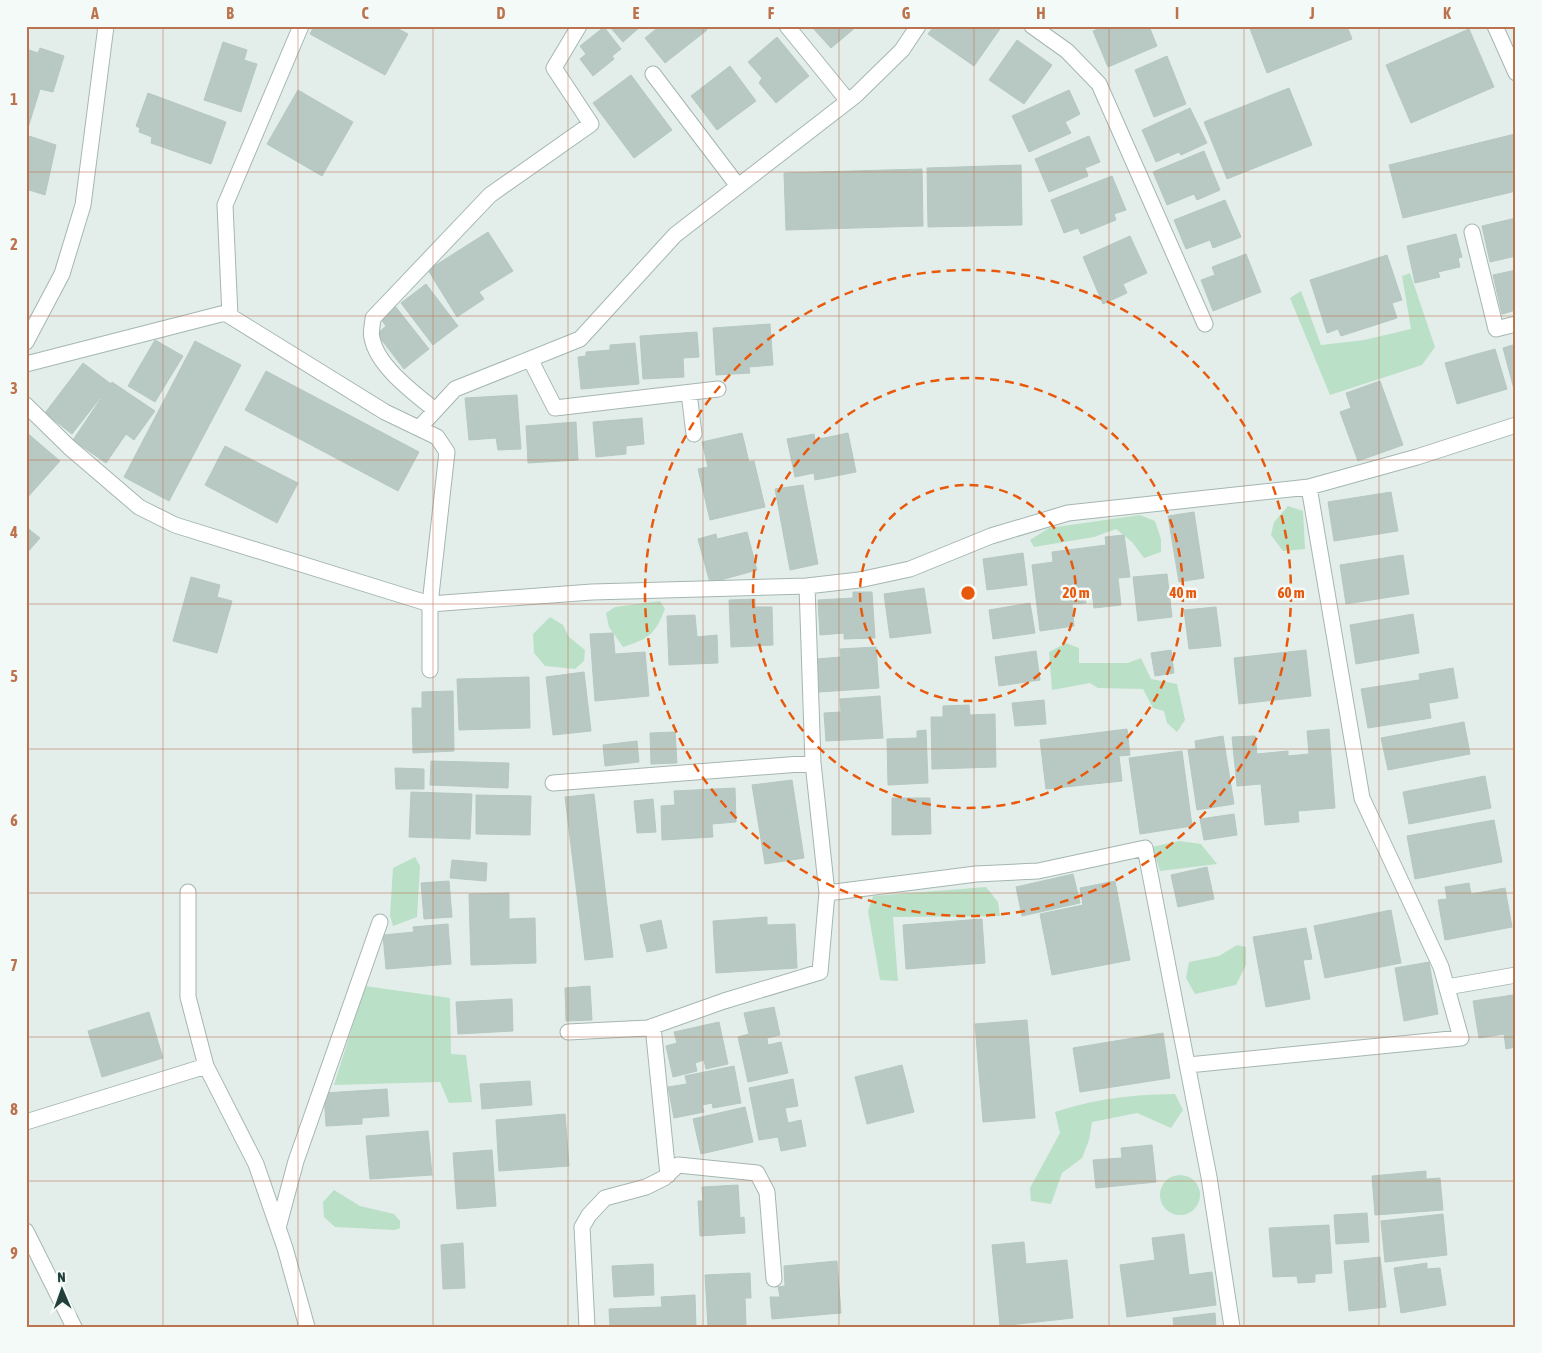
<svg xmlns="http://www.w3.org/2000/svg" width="1542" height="1353" viewBox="0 0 1542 1353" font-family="'Asap Condensed',sans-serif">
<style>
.green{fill:#bae0c7}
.building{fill:#b8c9c3;stroke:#b5c8c1}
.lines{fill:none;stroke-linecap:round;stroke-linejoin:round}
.minor-casing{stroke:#a5b6b2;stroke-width:17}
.tertiary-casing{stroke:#a5b6b2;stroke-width:17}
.minor{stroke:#fff;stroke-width:15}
.tertiary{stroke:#fff;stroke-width:15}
.grid{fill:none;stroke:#ba734c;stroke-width:1;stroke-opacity:0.55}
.ring{fill:none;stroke:#e8590c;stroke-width:2.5;stroke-dasharray:9 6}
.centre{fill:#e8590c;stroke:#f4faf7;stroke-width:2.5}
.ring-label{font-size:15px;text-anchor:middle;font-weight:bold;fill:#e8590c;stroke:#f4faf7;stroke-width:5;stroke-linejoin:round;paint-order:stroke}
.neatline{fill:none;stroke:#ba734c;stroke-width:2}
.grid-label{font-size:16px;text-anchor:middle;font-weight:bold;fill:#ba734c}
</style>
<rect width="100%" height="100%" fill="#e3eeea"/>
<path class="green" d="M1410 273 1435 347 1422 365 1330 395 1290 298 1301 291 1321 345 1364 340 1411 329 1402 276Z
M1288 506 1303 511 1305 549 1283 551 1271 535 1274 522Z
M1140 515 1155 521 1161 539V552L1144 558 1132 542 1116 529 1094 537 1034 547 1030 540 1049 528Z
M660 601 665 609C655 635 648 639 623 647L609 627 606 613 615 607Z
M550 617 563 625 569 637 585 650 584 661 575 669 545 666 534 653 533 634Z
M1066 643 1079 648V663H1128L1141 658 1151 679 1177 684 1185 720 1177 732 1167 723 1164 711 1153 708 1143 689 1098 688 1090 683 1052 690 1049 652Z
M1179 841 1201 844 1217 864 1160 871 1152 847Z
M415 857 420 866 417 917 393 926 390 916 393 868Z
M986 887 998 902 1000 916 893 917 898 981 880 980 868 911 873 896Z
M1237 945 1246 947V965L1236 985 1195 994 1186 978 1189 962 1219 956Z
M365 986 450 998 451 1054 466 1055 472 1102 449 1103 440 1082 334 1085Z
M1175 1094 1183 1110 1171 1128 1137 1113 1092 1122 1089 1140 1082 1158 1062 1173 1051 1204 1031 1201 1030 1188 1060 1133 1055 1112C1099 1098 1129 1095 1175 1094Z
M1160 1195a20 20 0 1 1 40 0a20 20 0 1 1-40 0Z
M334 1190 360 1206 394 1214 400 1221V1228L395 1230 335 1227 324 1217 323 1202Z"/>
<path class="building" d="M314 26H393L408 34 385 75 310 34Z
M609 26H641L623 42Z
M660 26H704L707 30 665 63 645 38Z
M811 26H855L856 27 831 48Z
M934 26H1002L974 66 928 34Z
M1105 26H1149L1157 46 1108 67 1093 31Z
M1249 26H1347L1352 39 1267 73Z
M604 27 621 49 612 56 614 59 593 76 580 59 586 54 580 46Z
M1469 29 1494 87 1411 123 1386 65Z
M777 37 809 76 776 103 759 83 762 78 748 62Z
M1017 40 1052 65 1024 104 989 80Z
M223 42 247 50 244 60 257 64 241 112 204 100Z
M40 48 64 56 53 92 40 89 27 131 26 49 38 53Z
M1167 56 1186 104 1154 117 1135 70Z
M730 66 756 101 717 130 691 96Z
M631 75 672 130 634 158 593 103Z
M1289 88 1312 145 1227 179 1204 122Z
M298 90 353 122 322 176 267 144Z
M1069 90 1080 114 1065 122 1071 133 1029 152 1012 116Z
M148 93 226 122 211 164 151 143 152 137 139 132 140 128 136 126Z
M1190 108 1207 143 1181 155 1179 152 1156 162 1142 130Z
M1515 134 1516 191 1403 218 1389 165Z
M26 135 56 145 45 195 26 189Z
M1089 136 1100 162 1085 168 1088 176 1049 192 1035 159Z
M1204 151 1220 190 1197 200 1194 194 1167 205 1153 172Z
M1021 165 1022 225 928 227 927 168Z
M922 169 923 226 786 230 784 173Z
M1112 176 1126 210 1114 214 1116 220 1081 234 1078 228 1064 233 1051 200Z
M1225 200 1241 237 1213 248 1210 240 1186 249 1174 220Z
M1516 218V256L1490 262 1482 226Z
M488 232 513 271 479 292 484 299 457 317 428 270Z
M1456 234 1462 257 1458 258 1460 267 1438 272 1440 277 1415 283 1407 246Z
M1130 236 1147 273 1123 284 1127 293 1103 304 1083 257Z
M1246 254 1261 292 1213 311 1201 280 1215 275 1212 267Z
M1387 255 1402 300 1392 303 1397 318 1341 336 1338 329 1327 333 1310 280Z
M1516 270V310L1502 314 1493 275Z
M426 284 458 326 433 345 401 303Z
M395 306 429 349 404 369 377 334 386 326 380 318Z
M770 324 773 365 749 367 750 373 716 375 713 328Z
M697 332 699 357 683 358 684 377 643 379 640 336Z
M155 340 183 356 155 402 128 386Z
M195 341 241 365 169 501 124 477Z
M635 343 639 384 581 389 578 357 586 356V352L610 350V345Z
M1516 344V392L1515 393 1503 348Z
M1495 349 1507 389 1457 404 1445 363Z
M83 363 111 384 72 434 45 413Z
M266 371 419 452 398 491 245 410Z
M1380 381 1403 445 1358 461 1340 412 1351 408 1346 393Z
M112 382 155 411 134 440 126 434 106 463 73 440Z
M517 395 521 449 498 450 496 438 469 440 465 398Z
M642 418 644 444 626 446V454L596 457 593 422Z
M576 422 578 460 528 463 526 426Z
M26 432 60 461 26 499Z
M742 433 749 462 754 461 765 507 710 520 698 469 708 467 702 442Z
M848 433 856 472 815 480 814 473 795 477 787 439 814 434 815 440Z
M225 446 298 483 277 523 205 485Z
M803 485 818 564 790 570 775 489Z
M1391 492 1398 531 1334 541 1328 502Z
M1194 512 1204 578 1179 582 1168 516Z
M26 527 40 538 26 554Z
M747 532 757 570 710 583 698 539 716 534 717 539Z
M1124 535 1130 577 1118 578 1121 605 1094 608 1092 591 1084 592 1086 603 1072 604 1074 626 1040 631 1032 565 1053 562 1052 552 1106 545 1105 537Z
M1023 553 1027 585 987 590 983 559Z
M1403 555 1409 594 1346 604 1340 565Z
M1167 574 1172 617 1138 621 1133 577Z
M191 577 220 585 217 597 232 601 217 653 173 641Z
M924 588 931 633 890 638 884 594Z
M853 592H872L875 638 844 639V633L820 635 818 600 853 598Z
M755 599V607H772L773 645 731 647 729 600Z
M1030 603 1035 633 993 639 989 610Z
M1216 607 1221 646 1189 649 1184 610Z
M1413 614 1419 653 1356 664 1350 625Z
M695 615 697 637 717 635 718 663 669 665 667 616Z
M613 633 615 654 645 652 649 696 595 701 590 634Z
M876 647 879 688 819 692 817 659 841 657 840 649Z
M1171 650 1174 673 1155 676 1151 653Z
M1306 650 1311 696 1239 704 1234 658Z
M1036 651 1040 680 999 686 995 657Z
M1453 668 1458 698 1424 704 1419 674Z
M584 672 591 731 553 735 546 677Z
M529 677 530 728 459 730 457 679Z
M1425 679 1431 718 1368 728 1361 689Z
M453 691 454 751 413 753 412 708H422V692Z
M880 696 883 738 826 741 824 713 841 712 840 699Z
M1044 700 1046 724 1015 726 1012 703Z
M969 705 970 715 995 714 996 767 932 769 931 717H943V706Z
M1464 722 1470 754 1388 770 1381 738Z
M1127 729 1130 755 1119 756 1122 781 1046 789 1040 740Z
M1329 729 1335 808 1298 811 1299 822 1265 825 1261 784 1237 786 1232 737 1255 736 1257 754 1288 751V756L1309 754 1307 731Z
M926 730 928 783 888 785 887 739 917 738V731Z
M675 732 677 763 651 764 650 733Z
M1223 736 1234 804 1197 810 1188 750 1196 749 1195 741Z
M637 741 639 762 605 766 603 745Z
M1182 751 1192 826 1140 834 1129 758Z
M431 761 509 763 508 788 430 785Z
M395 768 424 769V789H396Z
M1485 776 1491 808 1409 824 1403 792Z
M792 780 804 858 765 864 752 785Z
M735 788 736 822 712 824 713 837 662 840 661 806 675 805 674 791Z
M411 792 472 794 470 839 409 837Z
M594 794 613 957 585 960 565 797Z
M476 795 531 796 530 835 476 834Z
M892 798H930L931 834 892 835Z
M653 799 656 832 637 833 634 801Z
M1234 814 1237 835 1204 840 1200 819Z
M1494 820 1502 862 1415 879 1407 836Z
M452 860 487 863 486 881 450 878Z
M1207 867 1214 899 1178 907 1171 875Z
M1073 874 1080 903 1022 916 1016 887Z
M449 881 452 917 424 919 421 883Z
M1115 881 1130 960 1052 975 1040 914 1083 905 1080 888Z
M1469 883 1471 894 1505 888 1512 927 1445 940 1438 900 1447 899 1445 887Z
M509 893V919L535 918 536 963 471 965 469 894Z
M1391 910 1401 963 1325 978 1314 926Z
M767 917V925L795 924 797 968 716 973 713 921Z
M982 919 985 963 906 969 903 925Z
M661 920 667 948 647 952 640 925Z
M448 924 451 964 386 969 383 935 414 932 413 927Z
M1306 928 1312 959 1303 960 1310 999 1266 1007 1253 937Z
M1429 962 1438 1014 1404 1021 1395 968Z
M590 986 592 1020 566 1021 565 988Z
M1513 995 1516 1047 1506 1049 1504 1034 1479 1038 1473 1001Z
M512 999 513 1031 458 1034 456 1002Z
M774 1007 780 1035 767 1038 768 1045 781 1042 788 1073 748 1082 738 1037 749 1034 744 1013Z
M149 1012 163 1058 102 1077 88 1031Z
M1027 1020 1035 1118 983 1122 975 1024Z
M719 1022 728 1064 706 1069 704 1060 695 1063 697 1071 673 1077 666 1046 677 1043 674 1032Z
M1163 1033 1170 1078 1080 1092 1073 1048Z
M902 1065 914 1112 867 1124 855 1077Z
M734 1066 741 1103 713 1108 712 1103 702 1105 704 1112 674 1118 668 1087 687 1084 685 1076Z
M793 1079 798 1106 785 1108 788 1123 801 1120 806 1146 781 1151 778 1137 759 1140 749 1088Z
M530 1081 532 1105 482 1109 480 1084Z
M387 1089 389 1116 362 1118V1124L326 1126 324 1093Z
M745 1107 753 1142 701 1154 693 1119Z
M565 1114 569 1166 499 1171 496 1120Z
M428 1131 432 1175 370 1179 366 1136Z
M1152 1145 1156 1182 1096 1188 1093 1160 1122 1158 1121 1148Z
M492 1150 496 1206 457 1209 453 1153Z
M1426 1171V1179L1440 1178 1443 1210 1375 1215 1372 1176Z
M738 1185 740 1218 744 1217 745 1233 700 1236 698 1201H703L702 1187Z
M1367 1213 1369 1242 1336 1244 1334 1215Z
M1443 1214 1447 1255 1385 1262 1381 1221Z
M1329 1225 1332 1273 1315 1274V1282L1298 1283 1297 1276 1273 1277 1269 1228Z
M1184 1234 1189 1275 1212 1272 1216 1305 1127 1317 1120 1265 1155 1260 1152 1238Z
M1024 1242 1026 1264 1067 1260 1073 1318 1000 1326 992 1245Z
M463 1243 465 1288 443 1289 441 1245Z
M1380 1257 1386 1307 1349 1311 1344 1261Z
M837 1261 841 1313 772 1319 770 1297H780L778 1287 785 1286 784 1266Z
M1427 1263V1269L1440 1268 1446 1305 1401 1313 1394 1268Z
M653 1264 654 1295 614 1297 612 1266Z
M750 1273 751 1298H745L746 1325 708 1327 705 1275Z
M695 1295 696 1327H610L609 1309 662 1307 661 1297Z
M1215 1313 1216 1327H1174L1173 1318Z"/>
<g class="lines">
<g class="minor-casing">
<path id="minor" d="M787 26 848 101
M1032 26 1067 51 1099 84 1205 324
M1495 26 1516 73
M653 74 738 186
M1472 232 1496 329 1516 324
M230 316 225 205 301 26
M530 359 555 408 718 389
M26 364 225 313 385 412 437 437 447 452 430 604 175 525 139 507 69 447 26 405
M689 393 694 434
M435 410C414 393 377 366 372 338 370 332 373 324 373 318L490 195 591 124 554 68 579 26
M419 428 455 389 580 339 675 235 856 95 902 50 918 26
M1309 487 1417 457 1516 425
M807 586 859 580 910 569 991 536 1068 513 1309 487 1362 798 1441 967 1461 1038 1188 1065
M430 670V604L592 592 807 586 813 763 827 893
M553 783 813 763
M188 892V997L206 1066
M1447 987 1516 975
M653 1026 668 1175
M568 1032 648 1028 724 1001 820 972 827 893 976 874 1038 871 1145 848 1209 1177 1232 1327
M26 1122 206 1066 256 1164 285 1248 307 1327
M278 1228 296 1161 380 922
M26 1231 74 1327
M587 1327 582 1227 589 1215 605 1198 646 1187 664 1178 678 1165 757 1173 767 1192 774 1279"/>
</g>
<g class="tertiary-casing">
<path id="tertiary" d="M26 342 62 274 83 205 106 26"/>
</g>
<use href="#minor" class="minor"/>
<use href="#tertiary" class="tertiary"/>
</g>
<path class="grid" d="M163 26V1327M298 26V1327M433 26V1327M568 26V1327M703 26V1327M839 26V1327M974 26V1327M1109 26V1327M1244 26V1327M1379 26V1327M26 172H1516M26 316H1516M26 460H1516M26 604H1516M26 749H1516M26 893H1516M26 1037H1516M26 1181H1516"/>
<g class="ring">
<circle cx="968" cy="593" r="108"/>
<circle cx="968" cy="593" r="215"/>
<circle cx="968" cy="593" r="323"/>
</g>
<circle cx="968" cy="593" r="8" class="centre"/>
<g class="ring-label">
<text x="1076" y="598">20 m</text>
<text x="1183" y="598">40 m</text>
<text x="1291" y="598">60 m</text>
</g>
<rect width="1542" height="1353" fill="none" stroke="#f4faf7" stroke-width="55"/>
<g transform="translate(62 1290) rotate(358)" stroke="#f4faf7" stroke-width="4" paint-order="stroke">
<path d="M0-4L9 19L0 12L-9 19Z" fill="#21403a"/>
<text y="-8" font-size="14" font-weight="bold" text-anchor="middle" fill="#21403a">N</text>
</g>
<rect x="28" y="28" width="1486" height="1298" class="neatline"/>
<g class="grid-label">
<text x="95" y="19">A</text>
<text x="230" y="19">B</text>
<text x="365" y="19">C</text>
<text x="501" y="19">D</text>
<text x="636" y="19">E</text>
<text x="771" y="19">F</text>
<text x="906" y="19">G</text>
<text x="1041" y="19">H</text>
<text x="1177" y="19">I</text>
<text x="1312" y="19">J</text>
<text x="1447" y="19">K</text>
<text x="14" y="105">1</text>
<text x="14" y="250">2</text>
<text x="14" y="394">3</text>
<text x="14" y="538">4</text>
<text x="14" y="682">5</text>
<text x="14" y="826">6</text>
<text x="14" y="971">7</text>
<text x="14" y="1115">8</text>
<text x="14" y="1259">9</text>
</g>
</svg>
